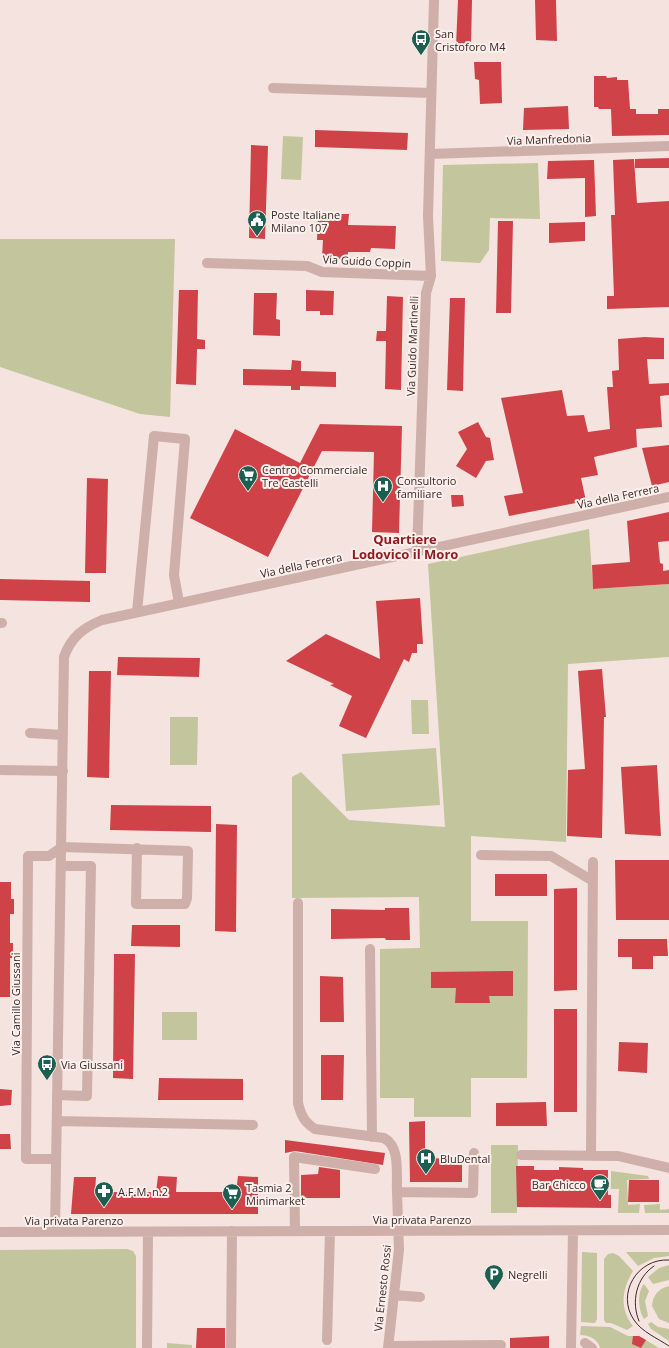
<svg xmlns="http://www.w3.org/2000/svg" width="669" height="1348" viewBox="0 0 669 1348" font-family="'Open Sans',sans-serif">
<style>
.green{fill:#c3c59c}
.building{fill:#ce4248}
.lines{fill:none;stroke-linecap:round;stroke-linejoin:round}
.minor{stroke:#ceafa9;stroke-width:10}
.tram{stroke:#3a2a29;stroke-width:1}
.labels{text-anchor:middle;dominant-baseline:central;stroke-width:4;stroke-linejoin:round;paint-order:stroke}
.poi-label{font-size:11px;fill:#3a2a29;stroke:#fbefeb;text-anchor:start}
.street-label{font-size:11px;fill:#3a2a29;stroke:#fbefeb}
.quarter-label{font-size:13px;font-weight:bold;fill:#8f1c22;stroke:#fbefeb}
</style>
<rect width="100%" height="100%" fill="#f4e3de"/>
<path class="green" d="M283 136 303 137 301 180 281 179Z
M538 163 540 219 490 218 489 250 480 263 441 261 443 165Z
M0 239H175L170 417 140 414 0 367Z
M589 529 593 589 669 584V657L568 664 566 842 471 836V921H528L527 1078H471V1117H414V1098H380V949L420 948 419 897 292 898V777L301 772 349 820 445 827 428 564Z
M411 700H428L429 734H412Z
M170 717H198L197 765H170Z
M436 748 440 805 346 811 342 754Z
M162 1012H197V1040H162Z
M491 1145H518L517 1213H491Z
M611 1171 648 1176 649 1179 627 1180 628 1205 640 1204 639 1213H618L619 1189H611Z
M660 1204V1210L669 1209V1213H645L644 1205Z
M127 1249 133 1251 136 1256V1348H0V1250Z
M582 1252 597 1253V1319L595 1323 581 1322Z
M626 1252H669V1256L654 1258 638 1266Z
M613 1253 619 1256 633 1271C622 1289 619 1308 633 1326L627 1330 611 1323H606L604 1320V1259L608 1254Z
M669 1265V1280L653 1284 648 1277 659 1268Z
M644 1284 649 1291 645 1301 648 1316 644 1319C638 1310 637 1292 644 1284Z
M669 1286V1323L659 1319 652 1306C653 1295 658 1289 669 1286Z
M651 1322 658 1327 669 1329V1341L651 1329 648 1324Z
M581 1326 610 1327 628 1336H639L659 1348H600C598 1339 589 1335 580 1335Z
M167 1343 192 1345V1348H167Z"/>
<path class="building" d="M458 0H472L471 47 456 46Z
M535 0H556L557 41 536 40Z
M474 62H501L502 103 480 104 479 80 475 79Z
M594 76H606L607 78 617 77V80H628L630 109H636V114H658V109H669V135L612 136 611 109H599L598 107H594Z
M568 106 569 129 523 130 524 108Z
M315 130 408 133 407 150 315 147Z
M251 145 268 146 265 239 249 238Z
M669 158V168H635V159Z
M634 159 637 203 669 201V307L607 309V296H614L611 215H615L613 160Z
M594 160 596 216 585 217V178L547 179 548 161Z
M318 214H349L348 225 396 226 395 249 371 248 370 252H348L347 259 322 258 323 240H317Z
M498 221H513L511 313H496Z
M585 222V241L549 243V223Z
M179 290H198L197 339 205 340V349H197L196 385 176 384Z
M306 290 334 291 333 315H320V311H306Z
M254 293H277L276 319 280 320V336L253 335Z
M387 296 403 297 401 390 385 389 386 341H376L377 331H386Z
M450 298H465L463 391 447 390Z
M645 337 664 338V359H647L649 384 669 383V395L660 396 662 427 636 429 637 447 594 457 598 475 581 478 586 501 509 516 504 496 523 493 501 398 562 390 567 416 584 415 588 432 610 429 607 387H613L612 371 619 370 618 339Z
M292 360 301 361V371L336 372V387L300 386V390H291V386L243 385V369L291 370Z
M478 422 486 437 490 438 494 460 486 461 476 478 456 466 467 449 458 432Z
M320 424 402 426 399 533 372 532 374 452 322 451 268 557 190 518 235 429 300 463Z
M669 445V482L652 486 642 448Z
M87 478 108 479 106 573H85Z
M451 495H463L464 506 452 507Z
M669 512V541L658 542 660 563 663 564V571L669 570V584L593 589 592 565 630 562 627 521Z
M0 579 90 581V602L0 600Z
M420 598 423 644H417V653H412L409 662 404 659 366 738 339 726 352 696 330 685 334 684 286 661 326 634 380 659 376 601Z
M118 657 200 658 199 677 117 675Z
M602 669 606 717H604L602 838 567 836 568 770 585 769 578 671Z
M89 671H111L109 778 87 777Z
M657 765 661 836 625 834 621 767Z
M111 805 211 806V832L110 830Z
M216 824 237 825 236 932 215 931Z
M615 860H669V920H616Z
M495 874H547V896H495Z
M0 882H11V899H14V914H10V943H13V958H10V997H0Z
M577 888V990L554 991V889Z
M385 908H409L410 940H386L385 938 331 939V909L385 910Z
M132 925H180V947L131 946Z
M618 939H667L668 956H653V969H632V957H618Z
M114 954H135L133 1079 113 1078Z
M513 971V996H489L490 1003H455L456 988H431V972Z
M320 976 343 977 344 1022H320Z
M554 1009H577V1112H554Z
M619 1042 648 1043 647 1073 618 1071Z
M321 1055H344L343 1100H321Z
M159 1078 243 1079V1100H158Z
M0 1089 12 1090 11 1105 0 1106Z
M546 1102 547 1126H496V1103Z
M425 1121V1158L462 1159V1182H410L409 1122Z
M0 1134H10L11 1149H0Z
M285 1140 385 1153 383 1165 295 1151 285 1153Z
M516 1166H534V1170H559V1167L583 1168V1170H608V1195H611V1208L517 1207Z
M319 1167 340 1170V1198H301V1175L318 1174Z
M158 1176 177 1177 176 1192H236L238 1176 258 1177V1214H71L74 1177H96L95 1192H156Z
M629 1180H659V1202H628Z
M197 1328H225V1348H196Z
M549 1336V1348H510V1338Z
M633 1336H639L646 1340 641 1348 632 1344Z"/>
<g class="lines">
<path class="minor" d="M273 88 431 93
M430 154 669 146
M207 263 307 266 322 272 431 276
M417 552 426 293 431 276 428 216 434 0
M137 612 154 436 185 439 174 575 179 603
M0 623H2
M30 733 63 735
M0 770 63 771
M481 855 551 856 593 881
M298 903V1103C301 1115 304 1122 315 1129L384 1138C401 1147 396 1175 397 1192
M370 949 372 1137
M57 1095 87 1096 91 866H61
M57 1121 253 1125
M521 1155 618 1156 669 1168
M591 1155 593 862
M56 1159H26L28 856H49L62 847 188 851 187 898 185 904H136L137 848
M55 1231 64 657C71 637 83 628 102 620L669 497
M295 1231 294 1157 375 1169
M0 1232 669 1230
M394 1295 420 1297
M327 1340 330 1231
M585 1343 592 1348
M389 1346 501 1345
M147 1348 148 1232
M231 1348 232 1231
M388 1348 399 1250 397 1192 473 1193 474 1153
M571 1348 573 1231"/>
<path class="tram" d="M669 1260C637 1258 616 1294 634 1320 642 1332 657 1338 669 1346
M639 1321C631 1302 636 1278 654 1266"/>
</g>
<defs>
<g id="bus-pin" transform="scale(1)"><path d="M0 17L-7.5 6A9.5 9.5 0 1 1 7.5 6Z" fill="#1b5f50" stroke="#fbefeb"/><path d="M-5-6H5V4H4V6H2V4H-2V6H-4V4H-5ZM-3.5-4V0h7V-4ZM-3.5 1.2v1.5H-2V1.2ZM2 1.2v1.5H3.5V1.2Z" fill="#fff"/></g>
<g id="civic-pin" transform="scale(1)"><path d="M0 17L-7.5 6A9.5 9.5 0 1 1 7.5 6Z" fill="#1b5f50" stroke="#fbefeb"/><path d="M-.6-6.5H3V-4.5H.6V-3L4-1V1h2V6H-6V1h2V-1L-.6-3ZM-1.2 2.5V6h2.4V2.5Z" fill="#fff"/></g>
<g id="supermarket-pin" transform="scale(1)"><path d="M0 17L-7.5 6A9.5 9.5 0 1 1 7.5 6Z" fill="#1b5f50" stroke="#fbefeb"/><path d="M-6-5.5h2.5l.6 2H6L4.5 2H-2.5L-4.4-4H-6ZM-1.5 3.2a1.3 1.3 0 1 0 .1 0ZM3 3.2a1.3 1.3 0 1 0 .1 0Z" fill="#fff"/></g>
<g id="hospital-pin" transform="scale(1)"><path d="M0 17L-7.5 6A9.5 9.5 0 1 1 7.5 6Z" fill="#1b5f50" stroke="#fbefeb"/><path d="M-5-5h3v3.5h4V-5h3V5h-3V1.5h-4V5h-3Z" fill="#fff"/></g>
<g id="cafe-pin" transform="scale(1)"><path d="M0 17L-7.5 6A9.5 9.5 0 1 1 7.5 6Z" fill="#1b5f50" stroke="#fbefeb"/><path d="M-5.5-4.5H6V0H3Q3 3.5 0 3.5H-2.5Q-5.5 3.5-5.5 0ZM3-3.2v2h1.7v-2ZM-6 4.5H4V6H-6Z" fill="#fff"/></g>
<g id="pharmacy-pin" transform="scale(1)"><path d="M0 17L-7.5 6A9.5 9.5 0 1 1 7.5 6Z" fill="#1b5f50" stroke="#fbefeb"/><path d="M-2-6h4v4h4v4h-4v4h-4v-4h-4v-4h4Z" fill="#fff"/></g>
<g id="parking-pin" transform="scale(1)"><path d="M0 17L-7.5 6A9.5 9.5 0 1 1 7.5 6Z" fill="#1b5f50" stroke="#fbefeb"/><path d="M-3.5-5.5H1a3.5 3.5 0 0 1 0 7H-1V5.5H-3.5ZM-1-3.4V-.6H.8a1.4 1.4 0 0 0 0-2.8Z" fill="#fff"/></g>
</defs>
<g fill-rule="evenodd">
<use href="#bus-pin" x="421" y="39"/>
<use href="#civic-pin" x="257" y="220"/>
<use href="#supermarket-pin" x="248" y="475"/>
<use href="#hospital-pin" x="383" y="486"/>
<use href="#bus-pin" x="47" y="1064"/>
<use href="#hospital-pin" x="426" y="1158"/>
<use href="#cafe-pin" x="600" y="1184"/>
<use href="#pharmacy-pin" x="104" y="1191"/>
<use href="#supermarket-pin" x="232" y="1193"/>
<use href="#parking-pin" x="494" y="1274"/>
</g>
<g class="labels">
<g class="poi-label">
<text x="435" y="33">San<tspan x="435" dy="13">Cristoforo M4</tspan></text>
<text x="271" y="214">Poste Italiane<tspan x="271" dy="13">Milano 107</tspan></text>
<text x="262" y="469">Centro Commerciale<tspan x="262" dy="13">Tre Castelli</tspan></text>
<text x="397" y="480">Consultorio<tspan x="397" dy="13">familiare</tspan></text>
<text x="61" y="1064">Via Giussani</text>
<text x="440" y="1158">BluDental</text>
<text x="586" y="1184" text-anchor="end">Bar Chicco</text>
<text x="246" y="1187">Tasmia 2<tspan x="246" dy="13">Minimarket</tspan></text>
<text x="118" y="1191">A.F.M. n.2</text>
<text x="508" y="1274">Negrelli</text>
</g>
<g class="street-label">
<text transform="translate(549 139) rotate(-2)">Via Manfredonia</text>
<text transform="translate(367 261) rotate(3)">Via Guido Coppin</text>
<text transform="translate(412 346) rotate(-88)">Via Guido Martinelli</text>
<text transform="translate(618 496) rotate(-12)">Via della Ferrera</text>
<text transform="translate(301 565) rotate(-12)">Via della Ferrera</text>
<text transform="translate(15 1004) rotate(-90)">Via Camillo Giussani</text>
<text x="422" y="1219">Via privata Parenzo</text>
<text x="74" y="1220">Via privata Parenzo</text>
<text transform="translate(382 1288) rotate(-84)">Via Ernesto Rossi</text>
</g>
<g class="quarter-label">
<text x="405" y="539">Quartiere<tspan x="405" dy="15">Lodovico il Moro</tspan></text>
</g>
</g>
</svg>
